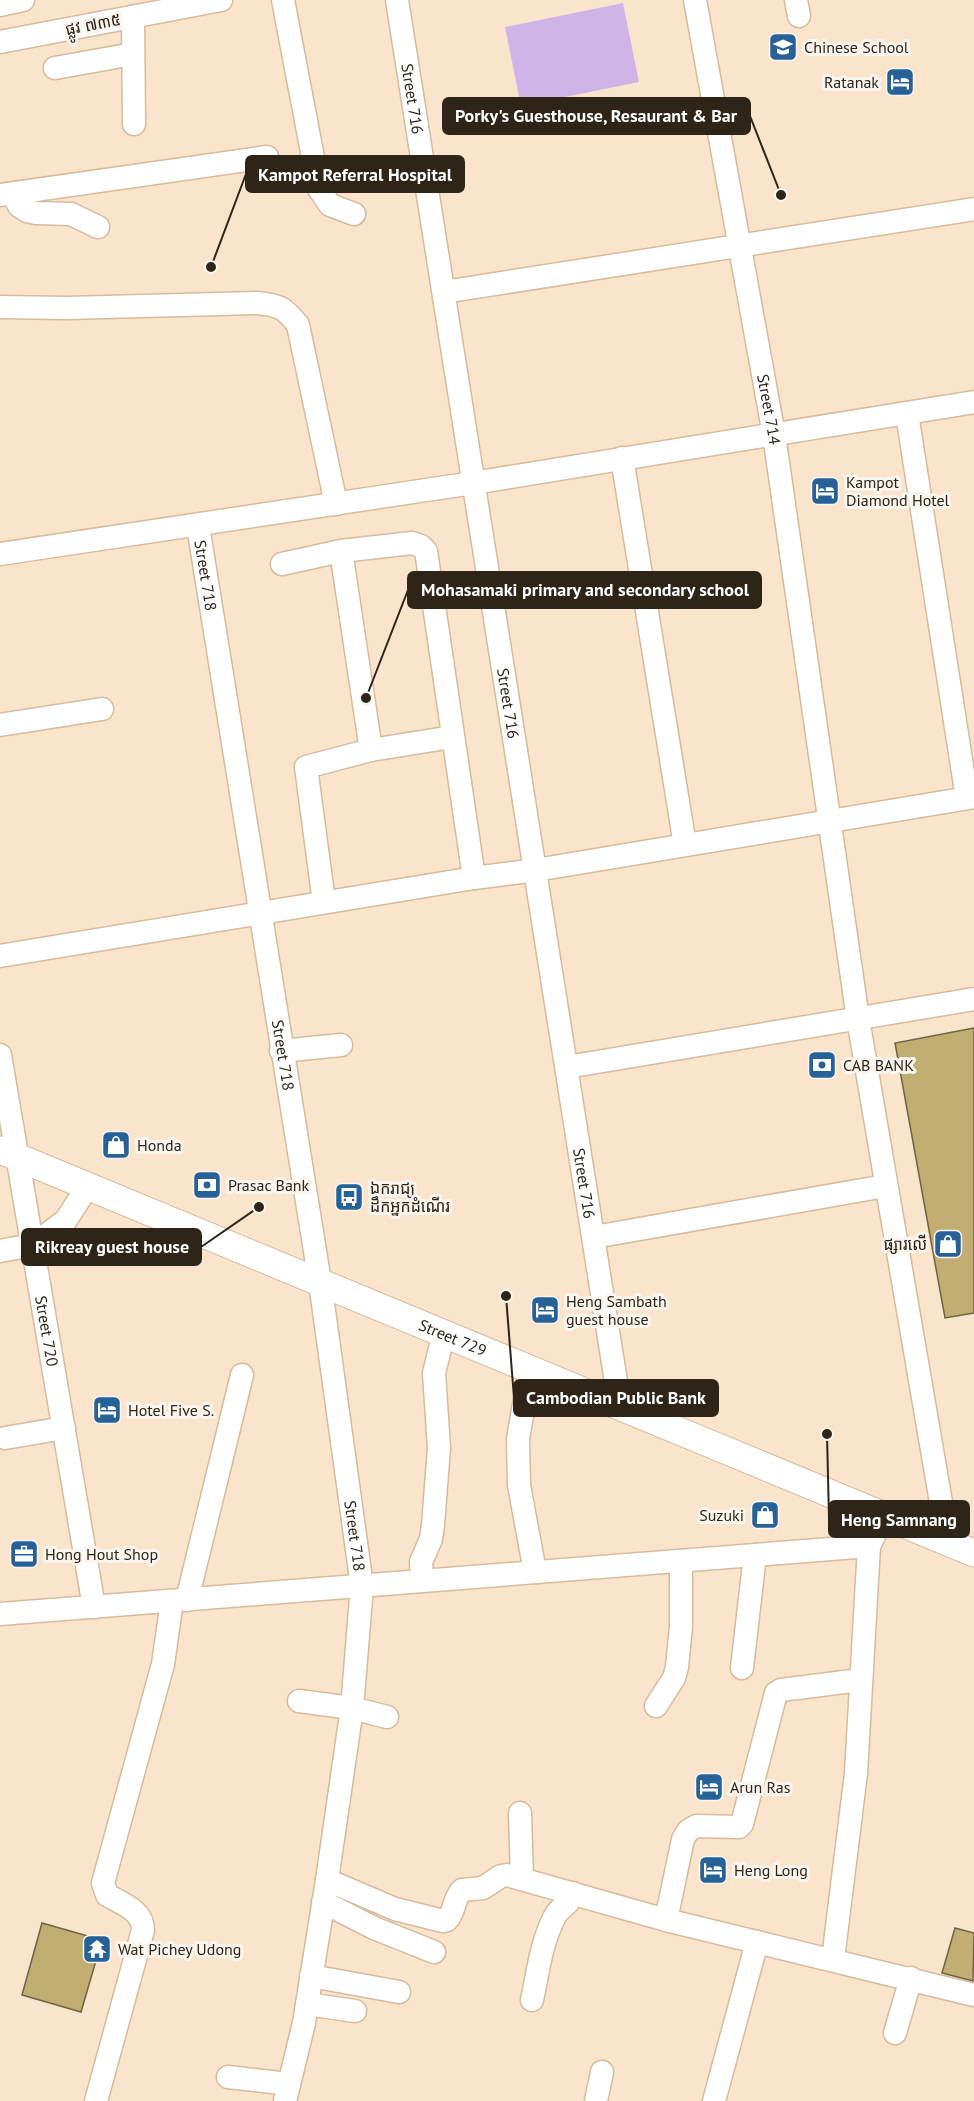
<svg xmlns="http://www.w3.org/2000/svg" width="974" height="2101" viewBox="0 0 974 2101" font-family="'PT Sans','Noto Sans Khmer',sans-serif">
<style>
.green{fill:#d1b4e7}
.building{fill:#c2ad73;stroke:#706342;stroke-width:1.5}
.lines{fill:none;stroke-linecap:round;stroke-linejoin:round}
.minor-casing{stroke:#d6bb9d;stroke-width:25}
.major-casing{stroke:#d6bb9d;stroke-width:29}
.minor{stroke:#fff;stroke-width:22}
.major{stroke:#fff;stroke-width:27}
.labels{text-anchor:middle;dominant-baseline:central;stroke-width:6;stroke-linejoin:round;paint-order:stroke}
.street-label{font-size:16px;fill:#2e2418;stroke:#faf5ef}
.poi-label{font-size:16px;fill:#2e2418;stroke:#faf5ef;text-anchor:start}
.leader{fill:none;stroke:#2e2418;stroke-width:2}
.callout-dot{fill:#2e2418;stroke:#faf5ef;stroke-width:2}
.callout{fill:#2e2418;stroke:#2e2418;stroke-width:2}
.callout-label{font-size:18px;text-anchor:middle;font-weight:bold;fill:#fff}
</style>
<rect width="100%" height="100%" fill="#fbe4cc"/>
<path class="green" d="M623 3 639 82 521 106 505 27Z"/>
<path class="building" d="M974 1028V1313L945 1318 895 1043Z
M42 1923 102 1940 81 2012 22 1995Z
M955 1928 974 1933 973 1981 942 1973Z"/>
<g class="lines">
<g class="minor-casing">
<g id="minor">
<path d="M283 0 319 189 330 205 354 214"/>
<path id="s1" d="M397 0 620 1407"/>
<path id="s2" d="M695 0 774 435 858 1019 948 1543"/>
<path d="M796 0 799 16"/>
<path d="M0 5 23 0"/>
<path d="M133 17 134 124"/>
<path d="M0 42 221 0"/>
<path d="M55 68 133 54"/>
<path d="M13 194 19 206 27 211 36 213 71 214 98 227"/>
<path d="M0 195 267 157"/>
<path d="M444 292 974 209"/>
<path d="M0 307 67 308 257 303C279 305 284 307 298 325L336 504"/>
<path d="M907 414 967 798"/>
<path d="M622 458 685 845"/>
<path id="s3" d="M198 526 320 1282 362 1586 352 1708 327 1880"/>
<path d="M341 551 371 750"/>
<path d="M0 554 473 483 974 402"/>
<path d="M282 564 341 551 412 543 421 546 426 551 474 878"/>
<path d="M0 725 102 709"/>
<path d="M324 902 306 767 371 750 452 737"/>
<path d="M0 956 474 878 536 870 974 797"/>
<path d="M281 1051 341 1045"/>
<path id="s4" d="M0 1055 94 1607"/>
<path d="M567 1067 974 999"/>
<path d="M594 1237 885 1186"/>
<path d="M0 1251 33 1245 66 1220 88 1186"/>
<path d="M530 1369 518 1439 519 1485 535 1572"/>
<path d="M5 1438 64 1428"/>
<path d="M422 1581 421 1562 431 1539 433 1525 439 1448 434 1373 444 1333"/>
<path d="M187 1600 242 1375"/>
<path d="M0 1614 869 1546 884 1516"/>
<path d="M742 1668 755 1555"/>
<path d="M299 1701 352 1708 387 1717"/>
<path d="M656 1706 674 1678 677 1667 681 1626V1561"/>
<path d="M520 1813 522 1879"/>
<path d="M323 1902 374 1928 434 1952"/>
<path d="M666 1920 683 1839 688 1831 696 1826 739 1827 742 1824 776 1693 781 1690 860 1680"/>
<path d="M833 1959 856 1773 869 1546"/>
<path d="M311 1976 399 1992"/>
<path d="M532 2000C538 1972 541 1944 554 1918 559 1906 569 1907 573 1893"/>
<path d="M307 2004 355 2011"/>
<path d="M895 2033 911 1978"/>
<path d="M228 2077 289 2084"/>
<path d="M96 2101 143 1930C143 1910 122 1904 107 1895L103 1883 163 1664 172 1601"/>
<path d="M285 2101 304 2023 327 1880 395 1909 443 1921 447 1920C455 1912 453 1899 462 1890L483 1888 501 1876 507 1875 666 1920 974 1995"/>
<path d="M596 2101 602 2072"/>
<path d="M714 2101 757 1942"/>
</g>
</g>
<g class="major-casing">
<g id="major">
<path id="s5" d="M0 1150 974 1553"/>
</g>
</g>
<use href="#minor" class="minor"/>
<use href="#major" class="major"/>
</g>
<defs>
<g id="school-square" transform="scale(1.5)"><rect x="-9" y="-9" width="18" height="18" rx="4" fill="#266198" stroke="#faf5ef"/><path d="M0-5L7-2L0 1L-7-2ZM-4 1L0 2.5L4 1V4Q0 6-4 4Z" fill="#fff"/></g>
<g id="hotel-square" transform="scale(1.5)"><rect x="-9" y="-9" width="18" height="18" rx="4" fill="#266198" stroke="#faf5ef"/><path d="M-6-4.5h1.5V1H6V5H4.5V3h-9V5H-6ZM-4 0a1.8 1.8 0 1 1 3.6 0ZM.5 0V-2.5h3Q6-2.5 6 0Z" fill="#fff"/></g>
<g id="bank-square" transform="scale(1.5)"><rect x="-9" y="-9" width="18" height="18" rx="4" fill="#266198" stroke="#faf5ef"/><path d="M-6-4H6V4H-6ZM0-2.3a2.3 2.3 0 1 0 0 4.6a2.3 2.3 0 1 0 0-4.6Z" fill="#fff"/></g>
<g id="shop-square" transform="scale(1.5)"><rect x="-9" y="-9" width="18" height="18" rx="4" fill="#266198" stroke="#faf5ef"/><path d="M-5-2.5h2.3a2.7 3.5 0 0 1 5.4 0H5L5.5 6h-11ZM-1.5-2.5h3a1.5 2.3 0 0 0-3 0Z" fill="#fff"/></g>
<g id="bus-square" transform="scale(1.5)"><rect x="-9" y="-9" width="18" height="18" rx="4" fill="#266198" stroke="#faf5ef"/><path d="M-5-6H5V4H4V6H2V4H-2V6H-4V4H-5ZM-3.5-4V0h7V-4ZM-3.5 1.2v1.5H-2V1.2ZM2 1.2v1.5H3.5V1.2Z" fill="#fff"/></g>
<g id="office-square" transform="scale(1.5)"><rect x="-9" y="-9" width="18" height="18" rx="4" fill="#266198" stroke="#faf5ef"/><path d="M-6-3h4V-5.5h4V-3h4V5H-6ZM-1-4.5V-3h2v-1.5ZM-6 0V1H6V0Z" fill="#fff"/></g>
<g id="temple-square" transform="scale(1.5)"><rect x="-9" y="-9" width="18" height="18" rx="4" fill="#266198" stroke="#faf5ef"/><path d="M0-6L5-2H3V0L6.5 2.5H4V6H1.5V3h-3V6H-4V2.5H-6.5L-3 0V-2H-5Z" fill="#fff"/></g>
</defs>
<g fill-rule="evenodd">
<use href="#school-square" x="783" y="47"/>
<use href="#hotel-square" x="900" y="82"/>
<use href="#hotel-square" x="825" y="491"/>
<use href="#bank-square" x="822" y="1065"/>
<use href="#shop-square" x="116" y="1145"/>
<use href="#bank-square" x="207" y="1185"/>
<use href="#bus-square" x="349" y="1197"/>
<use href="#shop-square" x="948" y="1244"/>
<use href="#hotel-square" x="545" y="1310"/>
<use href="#hotel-square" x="107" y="1410"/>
<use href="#shop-square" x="765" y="1515"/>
<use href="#office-square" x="24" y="1554"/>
<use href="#hotel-square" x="709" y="1787"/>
<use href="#hotel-square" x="713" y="1870"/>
<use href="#temple-square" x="97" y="1949"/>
</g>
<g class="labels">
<g class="street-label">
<text transform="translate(93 24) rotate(-11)">ផ្លូវ ៧៣៥</text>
<text stroke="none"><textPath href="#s1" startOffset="100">Street 716</textPath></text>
<text stroke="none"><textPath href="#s2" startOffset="416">Street 714</textPath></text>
<text stroke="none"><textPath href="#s3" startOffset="50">Street 718</textPath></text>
<text stroke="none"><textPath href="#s1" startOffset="712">Street 716</textPath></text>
<text stroke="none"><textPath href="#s3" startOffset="536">Street 718</textPath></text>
<text stroke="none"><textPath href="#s1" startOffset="1198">Street 716</textPath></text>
<text stroke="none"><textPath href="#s4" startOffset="280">Street 720</textPath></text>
<text stroke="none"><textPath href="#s5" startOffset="490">Street 729</textPath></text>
<text stroke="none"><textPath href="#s3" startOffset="1022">Street 718</textPath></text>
</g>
<g class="poi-label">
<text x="804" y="47">Chinese School</text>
<text x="879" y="82" text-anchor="end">Ratanak</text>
<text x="846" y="482">Kampot<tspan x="846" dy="18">Diamond Hotel</tspan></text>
<text x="843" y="1065">CAB BANK</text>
<text x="137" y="1145">Honda</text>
<text x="228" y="1185">Prasac Bank</text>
<text x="370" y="1188">ឯករាជ្យ<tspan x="370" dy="18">ដឹកអ្នកដំណើរ</tspan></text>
<text x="927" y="1244" text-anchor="end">ផ្សារលើ</text>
<text x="566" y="1301">Heng Sambath<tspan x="566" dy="18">guest house</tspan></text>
<text x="128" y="1410">Hotel Five S.</text>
<text x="744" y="1515" text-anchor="end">Suzuki</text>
<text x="45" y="1554">Hong Hout Shop</text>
<text x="730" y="1787">Arun Ras</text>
<text x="734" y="1870">Heng Long</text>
<text x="118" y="1949">Wat Pichey Udong</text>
</g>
</g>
<path class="leader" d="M781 195L750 116M211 267L246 174M366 698L408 590M259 1207L201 1247M506 1296L514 1398M827 1434L829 1519"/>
<g class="callout-dot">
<circle cx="781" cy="195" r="6"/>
<circle cx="211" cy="267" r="6"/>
<circle cx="366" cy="698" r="6"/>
<circle cx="259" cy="1207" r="6"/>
<circle cx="506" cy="1296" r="6"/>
<circle cx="827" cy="1434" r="6"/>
</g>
<g class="callout">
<rect x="443" y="98" width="307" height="36" rx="6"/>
<rect x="246" y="156" width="218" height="36" rx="6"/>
<rect x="408" y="572" width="353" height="36" rx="6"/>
<rect x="22" y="1229" width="179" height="36" rx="6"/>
<rect x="514" y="1380" width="204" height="36" rx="6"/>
<rect x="829" y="1501" width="140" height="36" rx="6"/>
</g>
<g class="callout-label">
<text x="596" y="122">Porky's Guesthouse, Resaurant &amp; Bar</text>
<text x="355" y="181">Kampot Referral Hospital</text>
<text x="585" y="596">Mohasamaki primary and secondary school</text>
<text x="112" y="1253">Rikreay guest house</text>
<text x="616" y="1404">Cambodian Public Bank</text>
<text x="899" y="1526">Heng Samnang</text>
</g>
</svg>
